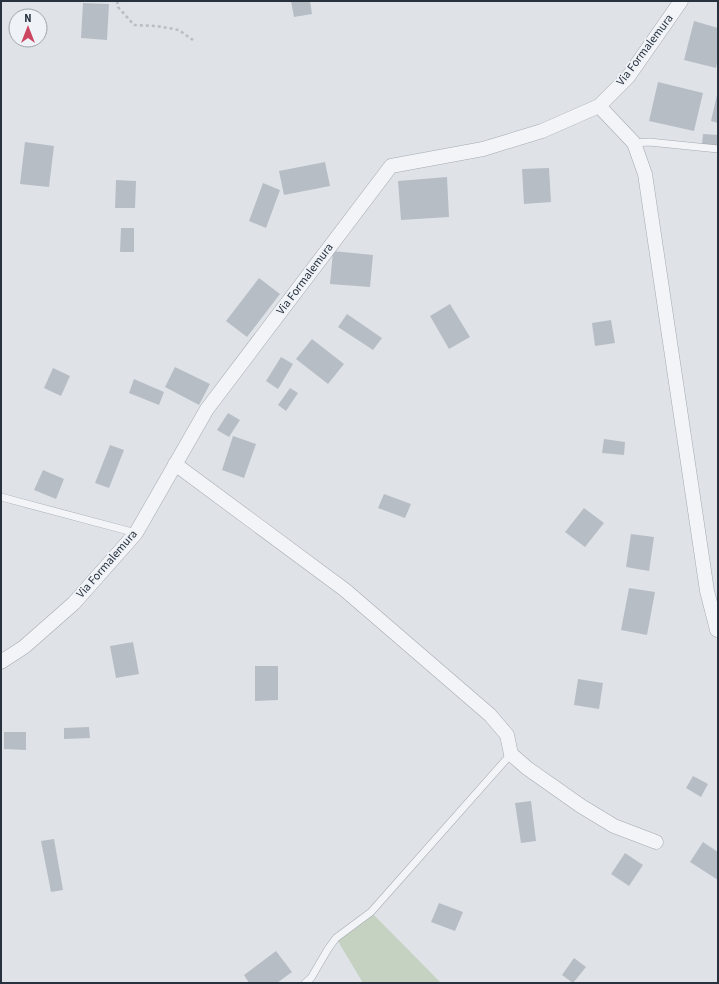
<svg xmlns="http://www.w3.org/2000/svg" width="719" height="984" viewBox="0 0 719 984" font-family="'Source Sans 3',sans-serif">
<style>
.green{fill:#c6d2c1}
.building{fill:#b7bdc5}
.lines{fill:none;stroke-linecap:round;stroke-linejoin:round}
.lane-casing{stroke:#a4aab2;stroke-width:8}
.street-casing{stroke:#a4aab2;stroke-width:15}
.path{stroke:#b9bec3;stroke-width:2.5;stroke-dasharray:3 3;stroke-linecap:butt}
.lane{stroke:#f2f4f7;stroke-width:7}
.street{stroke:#f2f4f7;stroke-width:14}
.labels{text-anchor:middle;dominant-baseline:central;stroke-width:3.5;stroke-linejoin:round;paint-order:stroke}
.street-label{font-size:12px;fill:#28323f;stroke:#eff2f6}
</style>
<rect width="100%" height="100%" fill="#dfe3e8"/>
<path class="green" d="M371 912 441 983H363L336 938Z"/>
<path class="building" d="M291 1H310L312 14 294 17Z
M83 3 109 4 107 40 81 38Z
M694 21 718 28V58L716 68 684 60Z
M658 82 703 93 694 131 649 121Z
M717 95H718V123L711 121Z
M703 134 718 135V146L702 144Z
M25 142 54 146 49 187 20 184Z
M325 162 330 186 284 195 279 171Z
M549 168 551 202 524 204 522 169Z
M447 177 449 217 401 220 398 181Z
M116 180 136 181 135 208H115Z
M263 183 280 190 266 228 249 221Z
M121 228H134V252H120Z
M333 251 373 255 370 287 330 284Z
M259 278 280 294 247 337 226 321Z
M450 304 470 337 449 349 430 316Z
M347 314 382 338 373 350 338 327Z
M611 320 615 343 595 346 592 323Z
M312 339 344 364 328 384 296 359Z
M281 357 293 364 278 389 266 381Z
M175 367 210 384 199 405 165 387Z
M53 368 70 376 61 396 44 388Z
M134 379 164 392 159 405 129 393Z
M290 388 298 393 286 411 278 405Z
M228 413 240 420 229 437 217 430Z
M233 436 256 444 244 478 222 470Z
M604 439 625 442 624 455 602 453Z
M110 445 124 450 109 488 95 483Z
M43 470 64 479 56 499 34 490Z
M384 494 411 504 405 518 378 508Z
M584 508 604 523 585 547 565 532Z
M631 534 654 537 649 571 626 567Z
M629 588 655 592 647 635 621 630Z
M133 642 139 674 116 678 110 646Z
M255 666H278V700L255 701Z
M578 679 603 683 599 709 574 705Z
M89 727 90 738 64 739V728Z
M4 732H26V750L4 749Z
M693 776 708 784 701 797 686 788Z
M531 801 536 841 521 843 515 803Z
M54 839 63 890 51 892 41 841Z
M703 842 718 852V880L690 862Z
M625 853 643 865 629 886 611 874Z
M439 903 463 912 455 931 431 922Z
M276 951 292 972 277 983H249L244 975Z
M574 958 586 967 573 983 562 975Z"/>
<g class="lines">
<g class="lane-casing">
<path id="lane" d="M634 143 649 142 718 149
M1 497 136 533
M305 983 311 978 328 949 336 938 371 912 511 754"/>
</g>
<g class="street-casing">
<path id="street" d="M599 106 634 143 645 174 707 591 717 630
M175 464 345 590 490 715 507 735 511 754 527 768 581 806 614 826 656 842
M1 662 24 647 74 603 136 533 207 409 391 166 483 149 542 131 599 106 628 77 681 1"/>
</g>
<path class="path" d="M117 1 118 7 134 25 157 26 179 30 193 40"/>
<use href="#lane" class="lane"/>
<use href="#street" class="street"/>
</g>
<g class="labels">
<g class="street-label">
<text transform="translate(645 50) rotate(-53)">Via Formalemura</text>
<text transform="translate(305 279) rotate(-53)">Via Formalemura</text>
<text transform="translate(107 564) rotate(-49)">Via Formalemura</text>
</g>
</g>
<rect width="719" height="984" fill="none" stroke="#28323f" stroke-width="4"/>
<g transform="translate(28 28)"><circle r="19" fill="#eff2f6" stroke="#9fa5ad"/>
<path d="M0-3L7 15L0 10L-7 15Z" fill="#cc4661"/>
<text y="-6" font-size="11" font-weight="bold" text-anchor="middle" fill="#28323f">N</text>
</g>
</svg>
